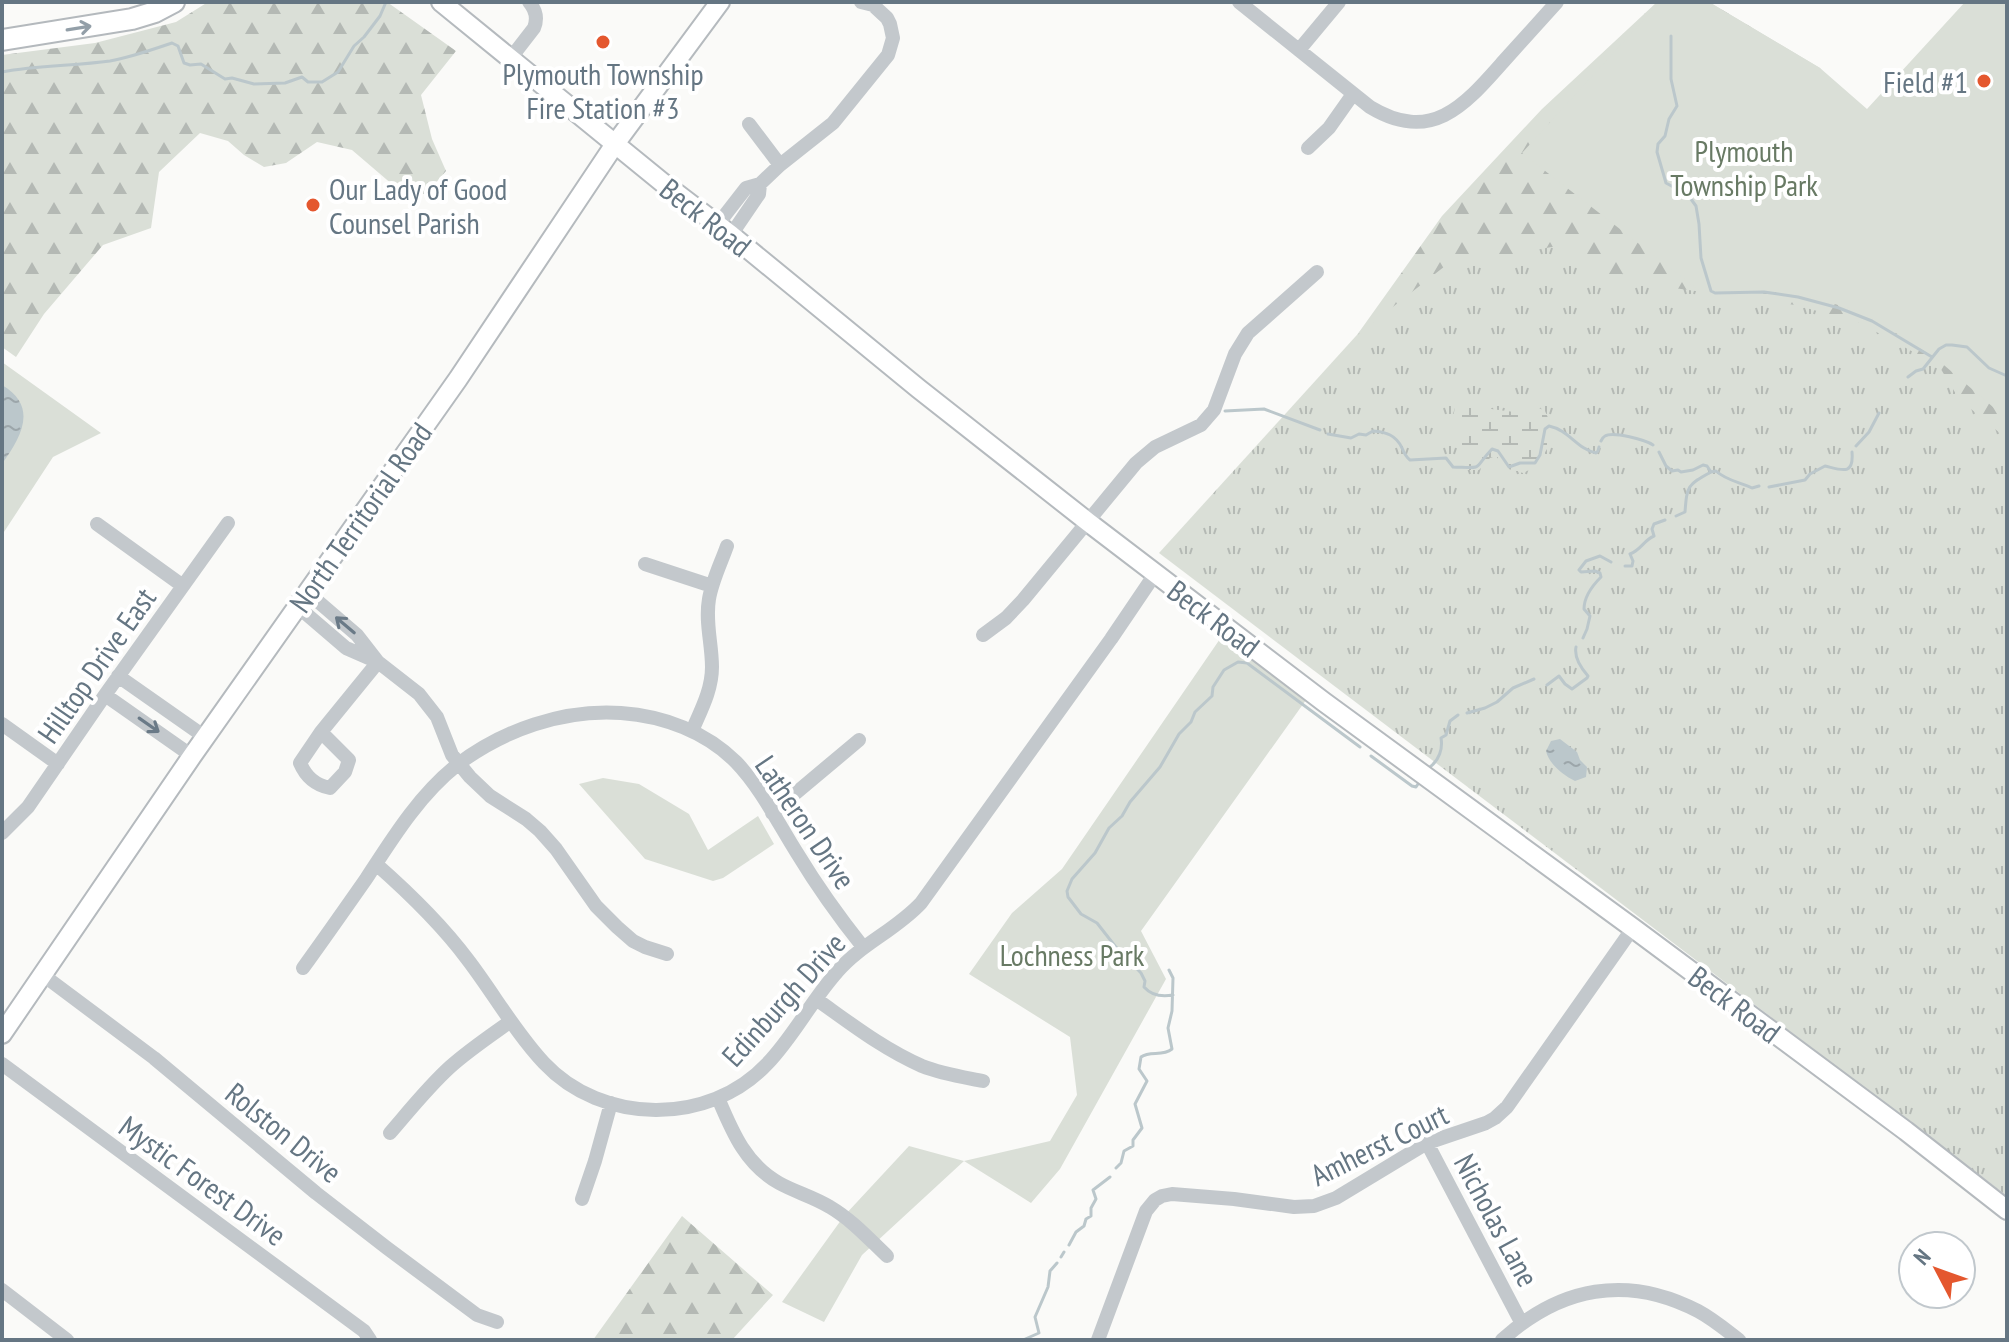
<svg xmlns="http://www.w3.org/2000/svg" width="2009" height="1342" viewBox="0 0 2009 1342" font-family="'PT Sans Narrow',sans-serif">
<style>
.grass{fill:url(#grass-tufts)}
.forest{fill:url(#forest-firs)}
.wetland{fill:url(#wetland-marsh)}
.park{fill:#dadfd7}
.water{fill:url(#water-ripples)}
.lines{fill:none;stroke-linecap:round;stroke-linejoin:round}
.stream{stroke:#bbc7cb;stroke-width:3}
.major-casing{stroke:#b5babe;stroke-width:22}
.highway-casing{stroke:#b4b9bd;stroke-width:24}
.minor{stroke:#c3c8cc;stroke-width:14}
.major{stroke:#fff;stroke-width:18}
.highway{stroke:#fff;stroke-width:20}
.oneway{stroke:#939fa8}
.oneway2{stroke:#6a7a87}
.poi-dot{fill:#e4572e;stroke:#fff;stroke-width:3}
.labels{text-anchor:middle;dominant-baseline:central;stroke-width:8;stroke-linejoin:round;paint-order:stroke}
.poi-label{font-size:30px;fill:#657683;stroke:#fff}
.park-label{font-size:30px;fill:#687a64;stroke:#fff}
.street-label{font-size:30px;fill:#657683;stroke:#fff}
</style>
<defs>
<pattern id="grass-tufts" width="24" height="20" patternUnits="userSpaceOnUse" patternTransform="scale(2)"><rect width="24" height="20" fill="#dadfd7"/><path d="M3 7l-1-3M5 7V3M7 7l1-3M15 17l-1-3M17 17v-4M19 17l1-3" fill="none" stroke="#b4b9b4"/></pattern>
<pattern id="forest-firs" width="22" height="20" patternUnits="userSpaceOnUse" patternTransform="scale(2)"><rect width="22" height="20" fill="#dadfd7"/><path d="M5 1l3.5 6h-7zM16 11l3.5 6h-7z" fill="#b4b9b4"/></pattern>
<pattern id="wetland-marsh" width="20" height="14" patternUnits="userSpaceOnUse" patternTransform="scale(2)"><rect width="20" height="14" fill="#dadfd7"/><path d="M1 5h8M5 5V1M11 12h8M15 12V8" fill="none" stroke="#b4b9b4"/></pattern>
<pattern id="water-ripples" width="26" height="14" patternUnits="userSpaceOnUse" patternTransform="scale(2)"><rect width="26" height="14" fill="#bbc7cb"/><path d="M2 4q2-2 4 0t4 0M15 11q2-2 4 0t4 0" fill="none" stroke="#9ca6aa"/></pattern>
</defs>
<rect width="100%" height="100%" fill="#fafaf8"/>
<path class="grass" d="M1522 153 1863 312 1938 360 2007 419V1196L1159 553Z"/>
<path class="forest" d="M208 2H387L456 51 421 95 432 139 446 171 426 194 400 191 352 150 317 142 286 163 264 167 244 155 228 141 200 133 159 172 151 228 103 245 44 314 16 357 2 347V55L95 43 176 22Z
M1657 2H1709L1820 68 2007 361V439L1959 399 1939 366 1858 322 1795 305 1667 287 1627 272 1612 279 1562 245 1509 255 1454 259 1357 335 1442 216 1542 109Z
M682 1216 773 1295 732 1340H593Z"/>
<path class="wetland" d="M1531 404 1545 411 1549 420 1547 432V449L1537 466 1523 473 1505 468 1496 456 1490 458 1479 470H1467C1453 456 1457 444 1460 426L1453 418 1455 407 1461 405 1514 412Z"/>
<path class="park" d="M1660 2H1709L1820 68 1867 109 1965 2H2007V419L1938 360 1863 312 1792 292H1701L1522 153Z
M2 362 101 433 53 457 2 535Z
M1222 636 1306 700 1141 931 1166 979 1060 1169 1031 1203 964 1161 862 1255 824 1322 782 1302 844 1216 909 1146 964 1161 1050 1141 1077 1095 1070 1037 969 974 1012 913 1062 869Z
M603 778 639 784 689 814 708 850 758 816 774 844 723 878 713 881 645 859 579 784Z"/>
<path class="water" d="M2 385C39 407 21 437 2 464Z
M1560 739 1577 752 1580 760 1587 767 1586 777 1575 781C1563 775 1549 764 1546 751L1551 741Z"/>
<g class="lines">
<path class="stream" d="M1671 36V79L1677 106 1669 119 1665 136 1658 144 1657 152 1666 183 1688 195 1696 206 1699 224 1701 258 1711 291 1715 293 1764 292 1798 297 1839 308 1872 321 1932 357
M2 72C38 65 74 66 110 61 132 57 151 50 172 43L178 46 184 63 190 65 201 64 225 79 232 78 254 84 285 83 302 77 308 82H322L338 72 354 46 364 37 380 16 386 2
M1908 377 1916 371 1923 369 1939 349 1946 345H1952L1967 347 1989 368 2007 376
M1225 411 1264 409 1320 430
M1328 434 1351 438 1359 434 1366 435 1373 431C1386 432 1396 435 1402 448 1404 453 1406 457 1410 460L1446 458 1453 467C1486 468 1472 470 1492 449L1498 451 1509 467 1520 463H1535L1540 455 1545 429 1549 426C1569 430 1577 449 1596 453L1598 451 1599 447
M1601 441C1602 439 1603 437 1605 436 1613 431 1646 440 1653 445
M1856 446 1869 432 1879 413
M1659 452 1666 466 1672 471 1678 470 1681 472 1693 470 1703 465 1707 466 1711 472 1716 471C1727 481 1740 482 1752 488L1759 486
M1769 487 1805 480 1810 474 1825 466C1842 470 1854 476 1852 452
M1676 516 1685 512C1687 486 1687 485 1711 472
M1625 566H1632L1633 561 1630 554C1641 550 1644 540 1654 536L1652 529 1654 524 1665 520
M1583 638 1587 629 1590 616 1584 609C1584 597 1593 585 1601 577L1600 573 1595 571 1581 572 1579 570 1586 561 1600 556 1611 562
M1547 685 1559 676 1565 684 1572 689 1587 678 1588 676C1581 668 1574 657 1576 647
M1467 713 1485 708 1497 702 1513 688 1534 679
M1371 756 1412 786 1416 787 1418 784
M1430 767C1439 760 1443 749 1441 738L1446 735 1450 721 1458 715
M1173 995C1162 997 1151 995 1144 987L1145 981 1141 973 1115 946 1097 923 1081 914 1068 897 1067 891 1072 879 1095 853 1109 828 1122 816 1130 802 1160 767 1179 734 1191 722 1195 712 1212 696 1213 687 1224 670 1238 662 1247 663 1360 747
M1116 1168 1121 1163 1124 1151 1133 1146V1140L1142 1128 1135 1104 1147 1081 1139 1069 1141 1057C1150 1050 1162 1057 1172 1049L1168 1028 1172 1011 1173 978 1169 970
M1069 1245 1076 1232 1084 1226 1086 1219 1091 1216V1208L1096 1199 1093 1190 1110 1177
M1061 1257 1064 1252
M1023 1340 1039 1333 1035 1317 1048 1287 1050 1271 1057 1263"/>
<g class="major-casing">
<path id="major" d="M441 2 663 183 731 235 919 389 1088 522 1324 702 1633 928 1906 1131 2007 1210
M2 1034 192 756 458 379 615 144 720 2"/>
</g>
<g class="highway-casing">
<path id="highway" d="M2 40 132 19 155 12 174 2"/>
</g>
<path class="minor" d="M1239 2 1370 107C1431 144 1464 106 1502 63 1521 42 1539 22 1557 2
M1299 50 1339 2
M510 59 534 28C538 18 536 10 529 2
M749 124 780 165
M1308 148 1329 128 1353 94
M718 224 746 188 760 184 780 165 833 123 888 55 893 38 890 24 887 18 873 5 861 2
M731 235 759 194 760 184
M97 524 183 586
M645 564 712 586
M307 592 357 635 378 662
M297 606 346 648 378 662 419 694 437 717 452 755 470 777 490 796 526 819 540 831 556 849 596 906 617 927 633 941 645 947 667 954
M983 635 1006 618 1023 600 1136 463 1155 447 1201 425 1214 410 1235 354 1248 333 1317 272
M118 676 205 737
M105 695 192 756
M2 724 58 764
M692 731C701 710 712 690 712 667 712 644 705 622 709 599 712 581 721 563 727 546
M321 732 349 760 345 772 330 788C315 785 306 777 300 763L321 732 378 662
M772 813 859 740
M2 833 28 807 105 695 228 523
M376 864C409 893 442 925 468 960 494 994 515 1032 544 1063 602 1125 709 1126 767 1064 794 1036 811 1001 837 972 861 944 896 930 921 903L1111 639 1155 574
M303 968C324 939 345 909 366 879 392 839 419 795 457 765 503 730 563 709 621 713 664 716 706 732 736 762 761 788 778 823 797 853 817 886 839 917 863 947
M43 975 154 1058 316 1193 387 1248 477 1315 497 1322
M816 999C850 1023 883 1049 922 1066 942 1074 963 1077 983 1081
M2 1064 364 1331 370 1340
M718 1098C732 1131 745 1164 779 1183 795 1192 814 1197 830 1207 852 1220 869 1239 887 1256
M390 1133C409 1111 428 1087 450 1067 469 1050 490 1036 511 1021
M1427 1143 1521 1322
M582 1199 595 1161 611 1103
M2 1290 67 1340
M1098 1340 1146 1211 1155 1200 1162 1196 1172 1194 1234 1199 1294 1207 1314 1206 1336 1198 1427 1143 1486 1123 1495 1118 1507 1107 1633 928
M1502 1340C1560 1287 1627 1274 1698 1311 1713 1319 1726 1330 1739 1340"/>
<use href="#major" class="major"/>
<use href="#highway" class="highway"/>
</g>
<defs><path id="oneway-shaft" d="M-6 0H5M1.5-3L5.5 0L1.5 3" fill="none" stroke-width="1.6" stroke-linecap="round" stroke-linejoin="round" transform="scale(2)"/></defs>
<use class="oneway" href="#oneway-shaft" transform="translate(79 28) rotate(-9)"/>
<g class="oneway2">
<use href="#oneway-shaft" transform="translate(345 625) rotate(-140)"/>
<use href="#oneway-shaft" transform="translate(149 725) rotate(35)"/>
</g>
<g class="poi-dot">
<circle cx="603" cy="42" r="8"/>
<circle cx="1984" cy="81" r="8"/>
<circle cx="313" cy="205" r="8"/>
</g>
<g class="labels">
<g class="poi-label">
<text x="603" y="73">Plymouth Township<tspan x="603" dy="34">Fire Station #3</tspan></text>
<text x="1968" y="81" text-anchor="end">Field #1</text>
<text x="329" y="188" text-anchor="start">Our Lady of Good<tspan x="329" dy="34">Counsel Parish</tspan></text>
</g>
<g class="park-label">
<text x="1744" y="150">Plymouth<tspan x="1744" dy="34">Township Park</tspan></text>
<text x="1072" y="954">Lochness Park</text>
</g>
<g class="street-label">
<text transform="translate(706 217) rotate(38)">Beck Road</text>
<text transform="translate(360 517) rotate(-55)">North Territorial Road</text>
<text transform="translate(1214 618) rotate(37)">Beck Road</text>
<text transform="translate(96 665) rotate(-55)">Hilltop Drive East</text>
<text transform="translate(806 822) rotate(56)">Latheron Drive</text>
<text transform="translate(783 999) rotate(-48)">Edinburgh Drive</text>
<text transform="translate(1735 1004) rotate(37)">Beck Road</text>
<text transform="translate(284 1132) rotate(39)">Rolston Drive</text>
<text transform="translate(1379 1144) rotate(-26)">Amherst Court</text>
<text transform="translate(203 1180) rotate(36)">Mystic Forest Drive</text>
<text transform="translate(1497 1220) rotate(62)">Nicholas Lane</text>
</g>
</g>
<rect width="2009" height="1342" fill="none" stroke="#657683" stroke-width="8"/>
<g transform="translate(1937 1270) rotate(311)"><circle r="38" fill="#ffffff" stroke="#c1c8cd" stroke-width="2"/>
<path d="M0-6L14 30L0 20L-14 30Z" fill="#e4572e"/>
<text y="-12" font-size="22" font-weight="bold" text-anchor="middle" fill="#657683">N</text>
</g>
</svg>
